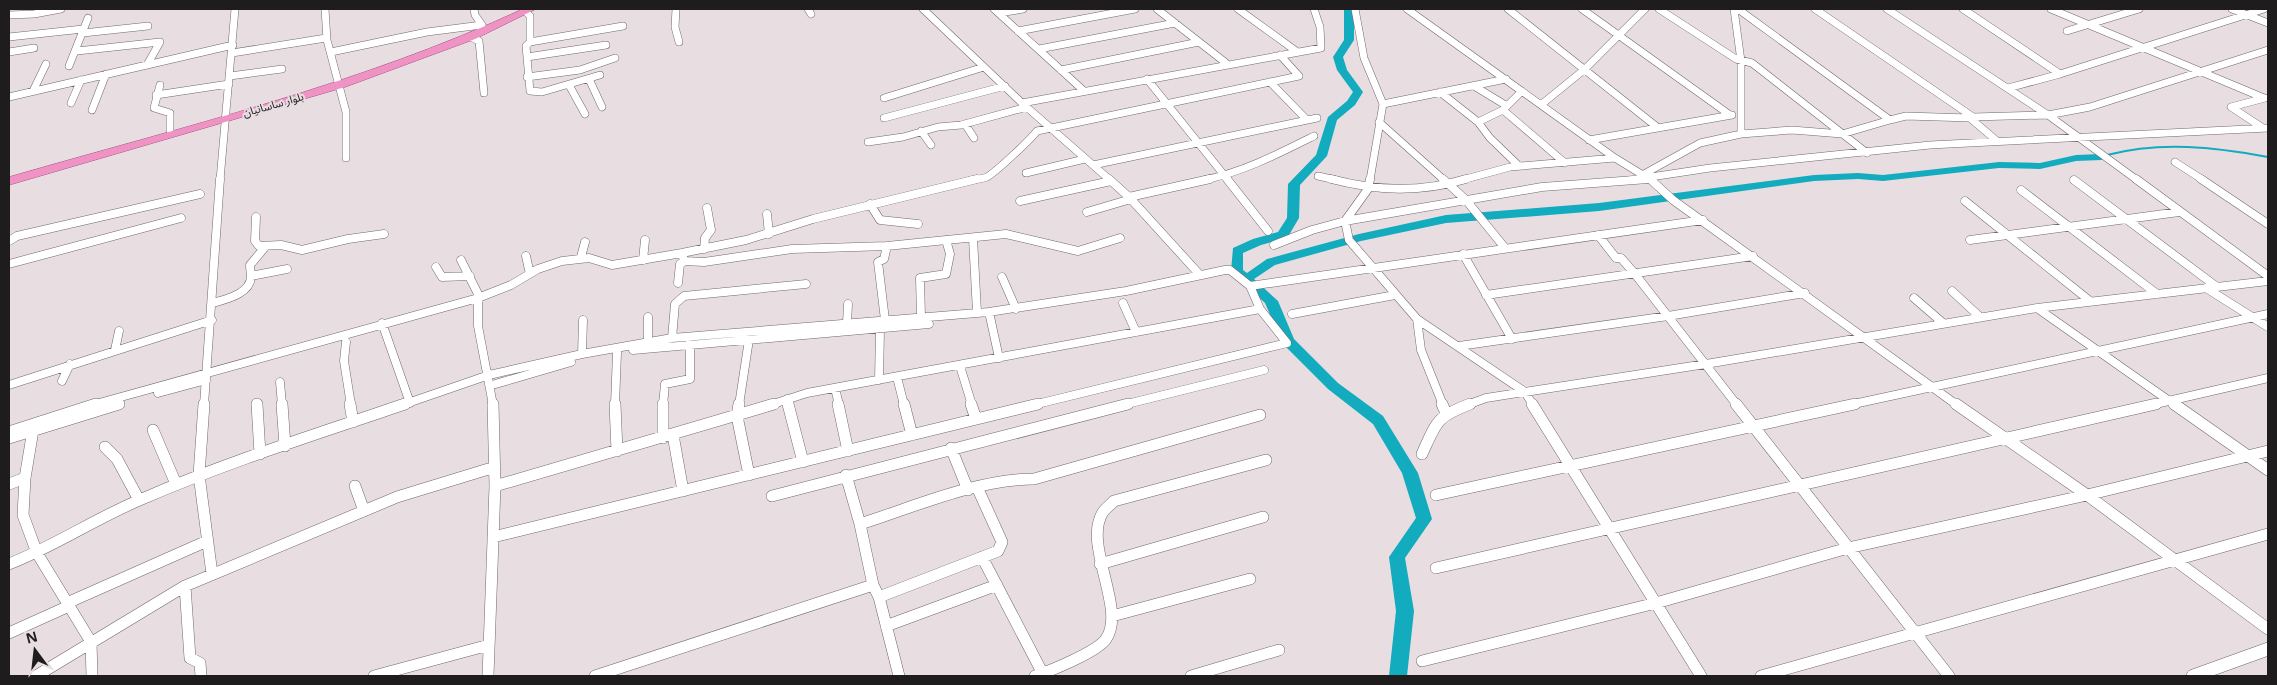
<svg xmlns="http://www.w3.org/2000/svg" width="2277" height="685" viewBox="0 0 2277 685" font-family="'Open Sans','Noto Sans Arabic',sans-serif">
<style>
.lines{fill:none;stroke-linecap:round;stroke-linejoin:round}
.stream{stroke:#13abbe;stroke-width:2}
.river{fill:#13abbe;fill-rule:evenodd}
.minor-far2-casing{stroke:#71686c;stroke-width:8}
.minor-far1-casing{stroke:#71686c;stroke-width:9}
.minor-casing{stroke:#71686c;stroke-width:12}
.tertiary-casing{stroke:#71686c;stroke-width:14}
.trunk-casing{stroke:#a45680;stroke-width:1}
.minor-far2{stroke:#fff;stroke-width:7}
.minor-far1{stroke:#fff;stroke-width:8}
.minor{stroke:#fff;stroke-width:11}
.tertiary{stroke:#fff;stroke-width:13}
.trunk{fill:#ef92c4;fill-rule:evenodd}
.labels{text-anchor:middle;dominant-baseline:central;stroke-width:4;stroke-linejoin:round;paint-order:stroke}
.far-street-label{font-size:11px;fill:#1f1c1d;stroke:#e8dee2}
</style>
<rect width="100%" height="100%" fill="#e8dee2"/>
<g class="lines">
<path class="stream" d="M2107 155C2161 141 2214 147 2268 157"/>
<path class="river" d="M1344 9H1354V40L1343 57 1347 70 1363 92 1355 105 1337 120 1327 156 1300 185 1299 218 1289 235 1287 238 1261 245 1243 253V270L1247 273 1267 259 1359 234 1446 215 1599 203 1814 175 1858 173 1883 175 1999 162 2040 163 2076 155 2101 154 2107 157 2101 160 2076 161 2040 169 1999 168 1883 181 1858 179 1814 181 1599 211 1446 223 1361 241 1275 265 1254 279 1278 301 1294 339 1338 383 1383 416 1418 473 1432 519 1405 558 1414 611 1407 676H1389L1396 611 1389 557 1416 518 1402 473 1373 424 1328 389 1283 344 1265 303 1231 271 1233 248 1253 239 1278 232 1287 218 1288 184 1316 155 1328 117 1347 101 1353 92 1337 70 1333 57 1344 40Z"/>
<g class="minor-far2-casing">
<path id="minor-far2" d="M325 9 327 40 346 112V158
M474 9 475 15 482 25
M523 9 530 16V42L526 46 530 91 542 92 600 75
M676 9 675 27 679 42
M808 9 811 14
M923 9 1022 103 1110 180
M994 9 1084 91
M1157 9 1226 63
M1238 9 1296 51
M1355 9 1364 58 1383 104 1370 180
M1407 9 1615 158 1651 180
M1508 9 1657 127
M1582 9 1730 115
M1659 9 1736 59 1752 63 1867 153
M1738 9 1890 120 1906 116 1970 118
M1815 9 1973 117 1970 118 1997 141
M1887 9 2048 115 2137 180
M1963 9 2060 74
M2051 9 2264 98
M2232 9 2268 23
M999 13 1023 9
M9 15 34 14 61 9
M1018 31 1135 9
M2067 31 2139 9
M83 33 148 26
M9 37 83 29
M471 37 479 41 484 93
M530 42 623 26
M1039 49 1175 23
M77 51 160 42 147 65
M9 52 34 48
M331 52 427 32 482 25
M232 53 326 38
M527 57 606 45
M69 66 88 18
M1061 70 1199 42
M230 76 282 69
M527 77 580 70 615 58
M589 79 602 107
M1147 79 1228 180
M1270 82 1307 120
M160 85 154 108 170 113V130
M569 85 585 114
M1474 86 1507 106
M2008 88 2060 74 2264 9
M33 91 46 64
M1440 92 1478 122 1490 138 1519 166
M156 95 229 84
M9 97 233 45
M884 98 984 67
M71 103 81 80
M1022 103 1321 48 1320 27 1314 9
M1383 104 1506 79
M1542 104 1585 69 1645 9
M92 110 106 74
M1503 110 1565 163
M1973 117 2048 115 2090 107 2268 50
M884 118 1005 86
M1379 122 1444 180
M1478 122 1503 110 1522 91
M965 124 974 138
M2263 128 2231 107 2265 98
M921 131 931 145
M1741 134 1792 130 1842 134 1890 120
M1589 140 1732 115
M868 142 903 137 938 127 961 125 1027 107
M2175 162 2203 180
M1093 165 1317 118
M1026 173 1085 159
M1644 174 1700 143 1741 134V61L1734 9
M1318 176 1336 180
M220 180 235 9
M971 180C976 179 983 179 987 177 997 171 1030 140 1037 131L1299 76 1280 55
M1204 180C1243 172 1278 154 1314 136
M1462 180 1510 167 1615 158
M1631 180 1710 168 1930 145 2268 128"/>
</g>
<g class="minor-far1-casing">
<path id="minor-far1" d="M1109 179 1129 197 1200 275
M1227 179 1268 231
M1331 179C1377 191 1420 193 1466 179
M1370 179 1368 189 1345 221 1349 240 1417 319 1525 392 1533 405
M1443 179 1466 200 1505 248
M1650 179 1673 200 1957 405
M2136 179 2268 276
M2201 179 2268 224
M2074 180 2217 287
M2021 190 2157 294
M1129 197 1210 179
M1020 201 1111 181
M1965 201 2090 301
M870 204 880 220 918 224
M1087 212 1131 199
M767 214 769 234
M256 217 255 241 259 246 281 245 302 250 348 239 384 234
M1598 235 1616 258H1621L1635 274 1737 405
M973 238 977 312
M1970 240 2179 212
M9 241 17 236 200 194
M1274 245 1312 230 1345 221 1542 187 1648 179
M704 249 705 238 711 230 707 208
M682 253 684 261 704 262 792 249 887 246 1006 234 1078 251 1120 238
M1463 254 1512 339
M526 256 529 270 534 271
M581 257 585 242
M461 260 478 294V326L493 405
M643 260 645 240
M9 264 181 218
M436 267 442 277 470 276
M251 276 287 269
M1002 277 1016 309
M678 283 680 264 685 261
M2206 288 2268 327
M1952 291 1980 317
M1486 295 1753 256
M1914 298 1943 323
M213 303C226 299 250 294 251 277 251 273 250 269 250 265L266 246
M1123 303 1136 332
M2037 308 2175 405
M989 312 999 358
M1292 314 1395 295
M648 317V342
M921 317 920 278 946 274 950 254 946 240
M1417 319 1421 350 1443 405
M885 320 878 262 884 259 887 246
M382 323 410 403
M847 323 848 304
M672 338 675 304 684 296 806 284
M346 342 344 361 351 405
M1459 346 1668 316 1805 293
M115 350 119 331
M633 350 929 324
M582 354 583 320
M960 366 972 405
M897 377 904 405
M879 380 880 330
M62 381 70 364
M280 382 282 405
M9 385 212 320
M492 385 571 362
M835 388 839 405
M158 393 206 380
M787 399 789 405
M257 403V405
M92 405 478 298 511 285 538 269 562 261 589 258 612 265 682 253 746 240 813 219 977 179
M116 405 119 404
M204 405 220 179
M402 405 489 375 582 354 672 338 989 312 1126 291 1225 270H1230L1250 286
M615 405 617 353
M663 405 665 384 690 379V343
M739 405 750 333
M770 405 807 393 1260 309
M1033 405 1287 343 1260 309 1250 286 1703 220
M1123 405 1264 370
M1467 405 1486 398 1706 364 2037 308 2268 281
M1849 405 2268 314
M2151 405 2268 378"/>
</g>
<g class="minor-casing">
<path id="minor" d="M204 404 199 475 212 574
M257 404 260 454
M282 404 285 446
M350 404 353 422
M615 404 617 451
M739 404 737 416 749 475
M788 404 803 462
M838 404 848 451
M904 404 912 435
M971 404 976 419
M1442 404 1446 413
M1532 404 1701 676
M1736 404 1949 676
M1956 404 2087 495 2268 629
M2174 404 2268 470
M33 430 25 478 23 515 37 553 91 642 92 676
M153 430 176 484
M9 432 96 404
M673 435 683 491
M9 438 119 404
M663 438V404
M105 447 117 459 139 500
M951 448 968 490
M1422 454C1437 421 1436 417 1470 404
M846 475 860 524 873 585 879 597 899 676
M9 484 25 478
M355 486 364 511
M495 486 774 404
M1436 495 1855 404
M772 496 1128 404
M860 524C914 507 977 479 1034 479L1260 415
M493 537 1038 404
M982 557 1043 674
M9 564C55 546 96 518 142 499 227 462 317 434 405 404
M1100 564 1263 517
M1436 568 2156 404
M185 586 190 658 200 663 201 676
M879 597 998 551 1002 542 977 487
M67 603 207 541
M1112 616 1250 579
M886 626 997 585
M9 633 69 606
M1422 661 1656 603 1848 548 2087 495 2268 451
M36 676 185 586 397 497 495 467
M374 676 489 645
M488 676 495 486 493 404
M595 676 873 585
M1035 676C1050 671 1097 652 1106 639 1127 609 1082 544 1103 512 1106 508 1111 504 1114 501L1266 460
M1191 676 1279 650
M1761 676 2268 534"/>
</g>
<g class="tertiary-casing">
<path id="tertiary" d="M2193 676 2268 649"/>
</g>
<g class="trunk-casing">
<path id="trunk" d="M523 9H536L475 39 345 87 9 185V177C182 127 359 85 523 9Z"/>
</g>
<use href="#minor-far2" class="minor-far2"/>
<use href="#minor-far1" class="minor-far1"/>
<use href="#minor" class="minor"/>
<use href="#tertiary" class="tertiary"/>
<use href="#trunk" class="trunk"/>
</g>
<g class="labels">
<g class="far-street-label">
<text transform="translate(273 104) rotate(-16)">بلوار ساسانیان</text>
</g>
</g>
<rect width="2277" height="685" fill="none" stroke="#1f1c1d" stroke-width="20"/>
<g transform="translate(35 650) rotate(345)" stroke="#e8dee2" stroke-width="4" paint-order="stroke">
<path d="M0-4L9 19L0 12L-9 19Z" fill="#1f1c1d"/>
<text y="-8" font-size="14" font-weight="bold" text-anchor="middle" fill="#1f1c1d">N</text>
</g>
</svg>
